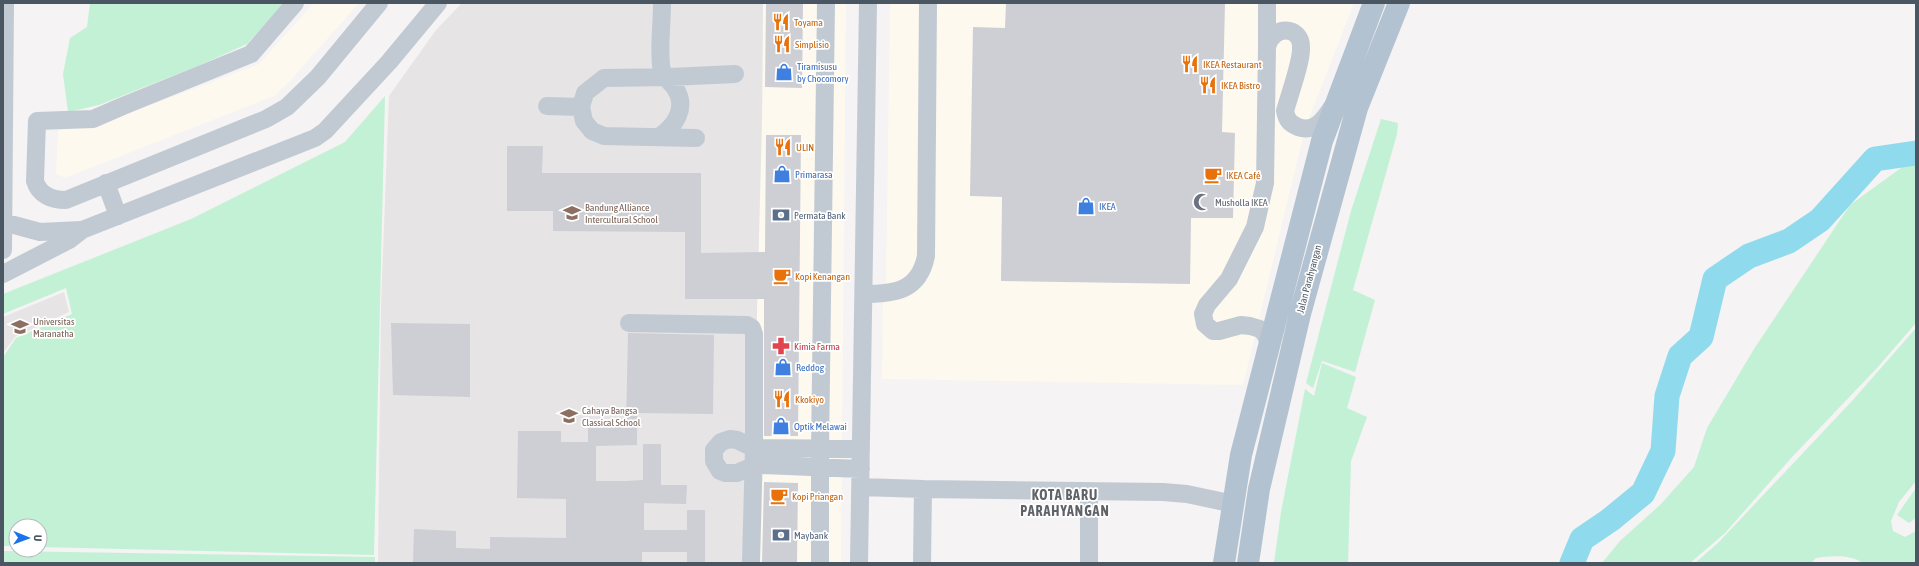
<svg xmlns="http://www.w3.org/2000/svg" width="1919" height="566" viewBox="0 0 1919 566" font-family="'Asap Condensed',sans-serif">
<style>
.commercial{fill:#fdf9ef}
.education{fill:#e6e4e5}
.green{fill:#c3f1d5}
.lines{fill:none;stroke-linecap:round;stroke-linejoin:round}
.river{stroke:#90daee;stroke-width:25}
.building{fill:#cdcfd5}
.minor{stroke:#c1cad2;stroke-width:18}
.major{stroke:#b3c2d1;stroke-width:22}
.labels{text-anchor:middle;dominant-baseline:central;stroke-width:3.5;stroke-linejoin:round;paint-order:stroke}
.food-label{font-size:10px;fill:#c56008;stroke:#fff;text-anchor:start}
.shop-label{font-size:10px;fill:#366cbe;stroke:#fff;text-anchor:start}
.worship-label{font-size:10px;fill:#5b616d;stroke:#fff;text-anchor:start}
.education-label{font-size:10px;fill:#785e54;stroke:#fff;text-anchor:start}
.service-label{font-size:10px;fill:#4e5e75;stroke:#fff;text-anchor:start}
.street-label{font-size:10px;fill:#4a5661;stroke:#fff}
.health-label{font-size:10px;fill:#be3a42;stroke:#fff;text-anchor:start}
.district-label{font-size:14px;font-weight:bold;letter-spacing:1px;fill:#5f6368;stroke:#fff}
</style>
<rect width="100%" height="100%" fill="#f5f3f3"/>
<path class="commercial" d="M314 3H359L288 83 274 96 65 178 56 174 58 130 95 126 259 64Z
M763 3H846L841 563H756L757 311 762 120Z
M890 3H1354L1305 129 1243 385 882 379 883 294 886 283Z"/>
<path class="education" d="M462 3H763L762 120 757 311 756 563H378L381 306 389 96 436 30Z
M64 292 69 312 15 337 3 353V317Z"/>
<path class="green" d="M90 3H284L247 44 200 65 99 105 68 112 63 74 70 38 87 27Z
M385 96 374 555 40 547V526H16V546H3V357L16 338 72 314 66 288 3 314V294L191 219 345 142Z
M1381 119 1398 123 1397 134 1353 290 1375 300 1355 372 1322 361 1313 388 1306 383 1351 211Z
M1916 157V323L1877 368 1792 457 1725 533 1690 563H1602L1620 541 1661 504 1694 467 1707 428 1754 349 1850 205Z
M1916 328V481L1899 502 1891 521 1893 531 1905 537 1916 531V563H1863C1850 554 1830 556 1816 558L1811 563H1695L1718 543 1852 401Z
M1322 363 1356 377 1347 408 1367 417 1351 461 1348 563H1274L1281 512 1305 389 1314 396Z
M1916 488V518L1909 523 1897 515Z
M3 551 375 557V563H3Z"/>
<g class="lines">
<path class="river" d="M1572 563 1582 539 1610 520 1643 493 1663 451 1667 396 1680 356 1701 337 1715 279 1749 256 1789 241 1820 220 1875 159 1916 153"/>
</g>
<path class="building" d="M766 3H803L802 88 765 87Z
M1006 3H1225L1222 132 1235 133 1233 218H1191L1190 284 1001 281 1002 197 970 196 973 27 1005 28Z
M766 135H801L798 436H764V299H685V232L553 231V211H507V146H543L542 173H701V253L765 252Z
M391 323 470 324V397L393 395Z
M628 333 714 335 713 414 637 413V445L596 446V481H626L643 480V444H661V485H687L686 504 644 503V530H687V510H705V563H687V552H642V563H413L414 529 456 531V548L490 549V537L566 538V499L517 498 518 431H561V442H588V426H626Z
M764 482 798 483 797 563H762Z"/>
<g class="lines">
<path class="minor" d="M295 3 251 54 123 106 93 119 37 121 35 181C39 195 52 200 66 200L266 119 287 107 318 77 379 3
M1267 47V3
M547 106 581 107
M659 137C675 126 688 108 675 88 669 80 662 76 661 65 659 45 662 23 662 3
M696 138 604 136 592 131 584 121 581 107 585 93 604 78 670 77 735 74
M106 183 118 216
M3 222 40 232 81 230
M3 250 5 3
M3 274 69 240 82 230 315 138 325 131 389 62 438 3
M864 294C895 294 919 291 926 256L928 3
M629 323 747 325 752 328 754 334V448L751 563
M1270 345 1265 334 1260 329 1250 326 1241 325 1219 331H1213L1205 324 1203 314 1207 305 1229 279 1255 227 1265 183 1267 47C1272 25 1301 25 1301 47 1302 61 1289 96 1285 111 1287 120 1289 123 1298 127 1314 133 1324 120 1332 107
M861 469 762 465 753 466 737 473H725L720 471 714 461V450L721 442 730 439 737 440 754 448 861 449
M861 487 923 489
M820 563V449L826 3
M859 563 868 3
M922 563 923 489 1163 492 1187 494 1234 504
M1089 563V491"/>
<path class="major" d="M1224 563 1241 455 1322 141 1374 3
M1248 563 1259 489 1300 314 1357 108 1399 3"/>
</g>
<defs>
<g id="restaurant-bare" transform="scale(1.38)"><path d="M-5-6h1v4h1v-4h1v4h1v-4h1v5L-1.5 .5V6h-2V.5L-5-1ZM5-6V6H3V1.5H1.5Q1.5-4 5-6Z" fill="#e8710a" stroke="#fff" stroke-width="2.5" paint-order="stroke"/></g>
<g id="shop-bare" transform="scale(1.38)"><path d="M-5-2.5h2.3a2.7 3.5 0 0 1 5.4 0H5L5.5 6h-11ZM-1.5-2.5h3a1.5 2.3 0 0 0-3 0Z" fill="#3f7fe0" stroke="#fff" stroke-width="2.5" paint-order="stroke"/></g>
<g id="cafe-bare" transform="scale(1.38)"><path d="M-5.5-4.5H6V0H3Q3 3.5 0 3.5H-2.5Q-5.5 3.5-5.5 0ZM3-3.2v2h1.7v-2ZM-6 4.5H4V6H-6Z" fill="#e8710a" stroke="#fff" stroke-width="2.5" paint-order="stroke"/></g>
<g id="mosque-bare" transform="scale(1.38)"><path d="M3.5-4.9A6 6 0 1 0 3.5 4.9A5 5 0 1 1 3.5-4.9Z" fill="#6b7280" stroke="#fff" stroke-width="2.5" paint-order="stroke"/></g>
<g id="school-bare" transform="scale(1.38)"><path d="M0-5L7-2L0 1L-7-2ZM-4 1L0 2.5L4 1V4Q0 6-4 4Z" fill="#8d6e63" stroke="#fff" stroke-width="2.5" paint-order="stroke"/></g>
<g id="bank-bare" transform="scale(1.38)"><path d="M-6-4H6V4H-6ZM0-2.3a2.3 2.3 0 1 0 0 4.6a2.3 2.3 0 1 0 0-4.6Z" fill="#5c6f8a" stroke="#fff" stroke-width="2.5" paint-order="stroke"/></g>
<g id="university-bare" transform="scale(1.38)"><path d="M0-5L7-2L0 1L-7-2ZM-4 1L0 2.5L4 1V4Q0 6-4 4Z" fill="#8d6e63" stroke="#fff" stroke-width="2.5" paint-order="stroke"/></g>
<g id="pharmacy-bare" transform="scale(1.38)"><path d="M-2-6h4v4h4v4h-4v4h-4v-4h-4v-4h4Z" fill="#e0444e" stroke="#fff" stroke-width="2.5" paint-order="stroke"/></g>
</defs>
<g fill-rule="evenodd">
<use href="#restaurant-bare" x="781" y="22"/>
<use href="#restaurant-bare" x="782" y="44"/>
<use href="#restaurant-bare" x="1190" y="64"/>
<use href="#shop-bare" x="784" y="72"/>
<use href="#restaurant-bare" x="1208" y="85"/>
<use href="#restaurant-bare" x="783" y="147"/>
<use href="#shop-bare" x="782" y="174"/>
<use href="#cafe-bare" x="1213" y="175"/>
<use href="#mosque-bare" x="1202" y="202"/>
<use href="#shop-bare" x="1086" y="206"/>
<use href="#school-bare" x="572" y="213"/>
<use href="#bank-bare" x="781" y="215"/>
<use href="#cafe-bare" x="782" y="276"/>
<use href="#university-bare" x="20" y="327"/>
<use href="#pharmacy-bare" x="781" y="346"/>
<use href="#shop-bare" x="783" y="367"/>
<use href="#restaurant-bare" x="782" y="399"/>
<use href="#school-bare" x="569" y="416"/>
<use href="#shop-bare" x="781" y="426"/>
<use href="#cafe-bare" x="779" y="496"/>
<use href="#bank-bare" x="781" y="535"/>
</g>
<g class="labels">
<g class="food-label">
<text x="794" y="22">Toyama</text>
<text x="795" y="44">Simplisio</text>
<text x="1203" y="64">IKEA Restaurant</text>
<text x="1221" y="85">IKEA Bistro</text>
<text x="796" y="147">ULIN</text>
<text x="1226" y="175">IKEA Café</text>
<text x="795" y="276">Kopi Kenangan</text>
<text x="795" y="399">Kkokiyo</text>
<text x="792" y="496">Kopi Priangan</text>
</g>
<g class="shop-label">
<text x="797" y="66">Tiramisusu<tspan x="797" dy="12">by Chocomory</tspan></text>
<text x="795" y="174">Primarasa</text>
<text x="1099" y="206">IKEA</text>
<text x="796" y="367">Reddog</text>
<text x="794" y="426">Optik Melawai</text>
</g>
<g class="worship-label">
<text x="1215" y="202">Musholla IKEA</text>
</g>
<g class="education-label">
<text x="585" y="207">Bandung Alliance<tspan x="585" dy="12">Intercultural School</tspan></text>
<text x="33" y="321">Universitas<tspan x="33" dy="12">Maranatha</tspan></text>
<text x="582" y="410">Cahaya Bangsa<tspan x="582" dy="12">Classical School</tspan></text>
</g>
<g class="service-label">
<text x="794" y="215">Permata Bank</text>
<text x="794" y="535">Maybank</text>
</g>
<g class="street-label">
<text transform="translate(1309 279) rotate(-75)">Jalan Parahyangan</text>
</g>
<g class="health-label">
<text x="794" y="346">Kimia Farma</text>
</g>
<g class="district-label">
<text x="1065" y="495">KOTA BARU<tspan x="1065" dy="16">PARAHYANGAN</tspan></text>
</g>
</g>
<rect width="1919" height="566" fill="none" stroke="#4a5661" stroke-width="8"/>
<g transform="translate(28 538) rotate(91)"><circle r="19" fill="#ffffff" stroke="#b7bbc0"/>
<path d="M0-3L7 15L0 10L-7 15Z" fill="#1a73e8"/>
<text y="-6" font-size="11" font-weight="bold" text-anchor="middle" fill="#4a5661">U</text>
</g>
</svg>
